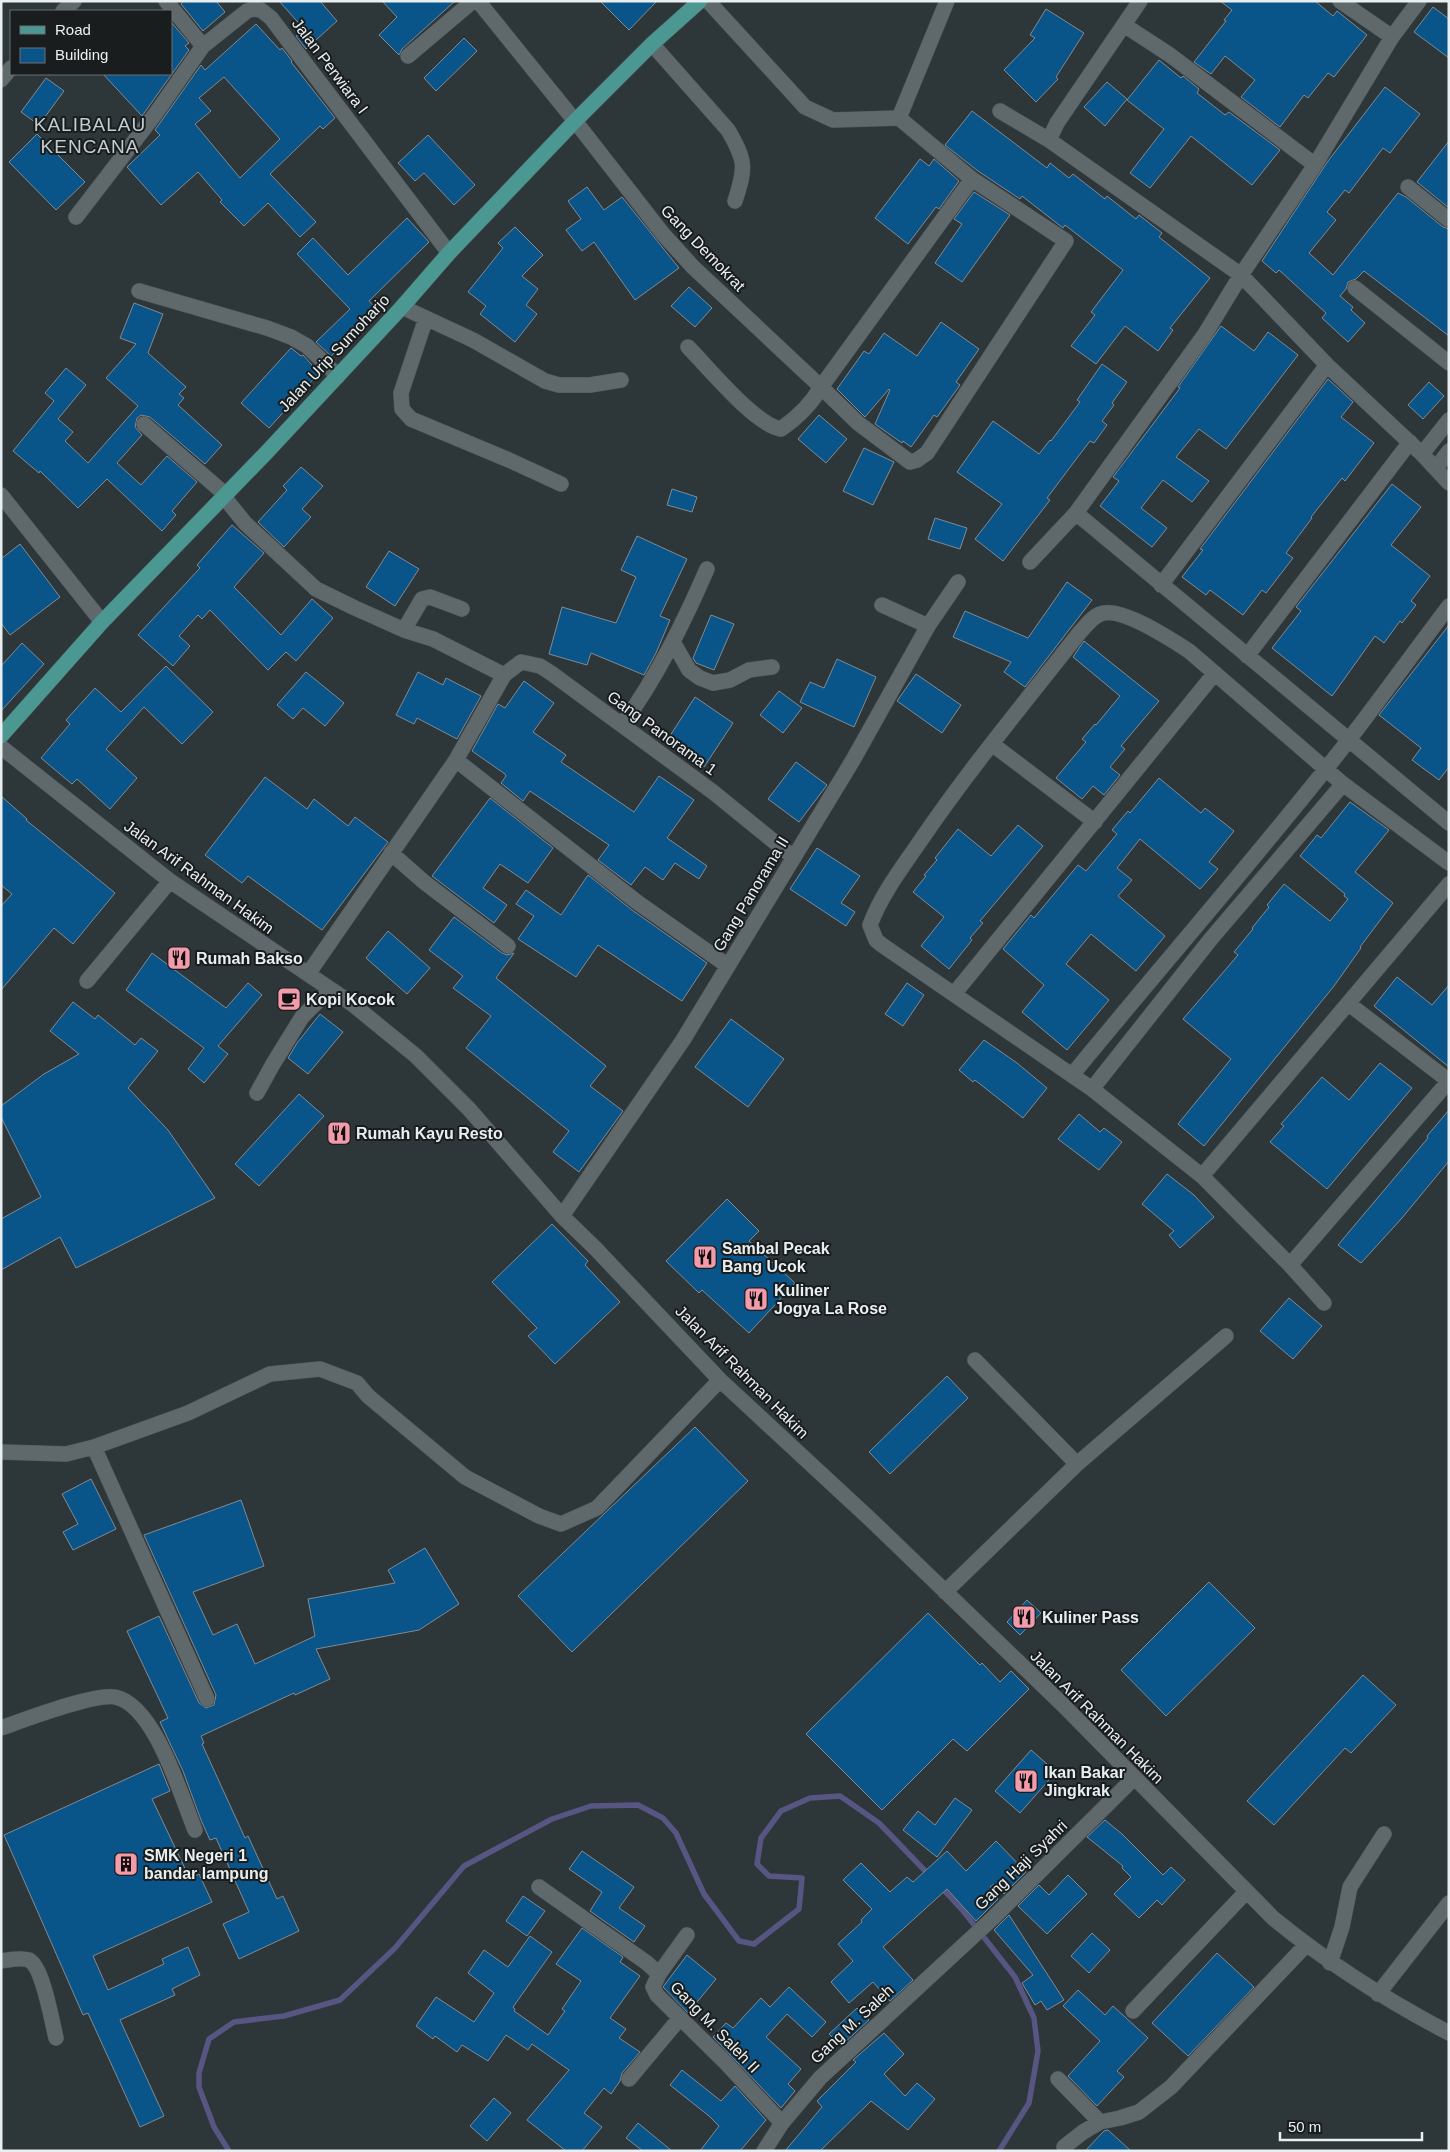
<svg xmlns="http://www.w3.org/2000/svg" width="1450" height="2152" viewBox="0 0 1450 2152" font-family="Helvetica,sans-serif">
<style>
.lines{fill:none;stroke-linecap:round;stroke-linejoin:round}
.stream{stroke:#575683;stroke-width:5.5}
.building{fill:#095488;stroke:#838a91;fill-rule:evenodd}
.minor-casing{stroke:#4c5456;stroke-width:16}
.major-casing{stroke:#4c5456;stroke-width:16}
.minor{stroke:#5f686b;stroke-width:15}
.major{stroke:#4b9893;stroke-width:15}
.labels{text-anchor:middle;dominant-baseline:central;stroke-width:4;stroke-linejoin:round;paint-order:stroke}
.street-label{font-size:16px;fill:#e9eff0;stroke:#191d1e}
.poi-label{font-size:16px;font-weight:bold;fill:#e9eff0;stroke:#191d1e;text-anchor:start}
.quarter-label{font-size:19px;letter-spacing:1px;fill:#c2cdd0;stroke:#191d1e}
</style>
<rect width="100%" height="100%" fill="#2d3639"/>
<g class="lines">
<path class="stream" d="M940 1886 964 1912 1015 1977 1034 2018 1038 2051 1029 2103 999 2151
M229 2151 214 2127 199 2087V2073L209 2039 234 2022 284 2016 340 2000 395 1948 464 1866 552 1819 591 1806 638 1805 663 1818 676 1833 704 1894 739 1941 754 1944 799 1909 802 1878 769 1876 757 1864 761 1838 781 1811 810 1798 840 1796 879 1823 930 1876"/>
</g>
<path class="building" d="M184 1H216L225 12 203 31 181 4Z
M279 1H320L337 21 306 49 296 36 304 29Z
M382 1H455L402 49 399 55 379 35 397 17Z
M600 1H657L629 30Z
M1220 1H1315L1333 16 1337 11 1367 35 1334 77 1328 73 1308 98 1304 95 1280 127 1241 97 1255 80 1225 56 1211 74 1194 62 1226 21 1224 20 1232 10Z
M1433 7 1449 19V58L1414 32Z
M1046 9 1084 33 1056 77 1058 79 1036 102 1004 70 1035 38 1030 35Z
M171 22 189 43 185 46 189 50 142 116 103 74H171Z
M256 24 280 50 282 48 292 61 291 62 335 118 323 129 320 126 270 174 316 222 300 237 268 203 244 226 220 202 222 200 198 172 161 205 127 167 160 135 155 130 201 65 205 70ZM224 77 280 139 240 178 195 124 211 111 199 98Z
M464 38 477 51 436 91 424 78Z
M1159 60 1181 78 1183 76 1199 89 1197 93 1225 115 1229 112 1280 150 1252 185 1191 136 1150 188 1130 173 1164 129 1127 100Z
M46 78 64 91 39 125 21 112Z
M1107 82 1127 99 1105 126 1084 107Z
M1385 87 1420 114 1390 153 1383 148 1349 193 1345 190 1327 212 1336 220 1309 253 1333 275 1398 193 1406 197 1443 227 1449 229V336L1364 271 1356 279 1348 282 1346 289 1340 296 1353 307 1351 310 1365 323 1348 342 1322 318 1326 313 1279 270 1276 273 1262 261 1328 161Z
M972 111 1047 168 1050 163 1069 178 1073 174 1105 199 1107 196 1136 219 1139 215 1162 233 1159 237 1210 278 1170 328 1173 330 1158 351 1125 326 1096 364 1071 346 1095 315 1091 312 1123 270 1065 225 1063 228 1022 196 1020 199 978 171 945 145Z
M37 134 85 182 56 210 9 162Z
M428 135 475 185 454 205 424 173 415 181 398 163Z
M1449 141V208L1417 182Z
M920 159 929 166 934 159 959 181 939 209 936 207 908 244 875 218Z
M587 187 604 210 622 197 679 268 635 300 594 242 582 251 566 230 581 219 568 201Z
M974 192 1010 215 962 282 935 263 962 224 954 219Z
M407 218 429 242 369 301 378 311 331 356 316 342 350 309 297 254 313 238 348 275Z
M515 227 543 255 522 276 538 289 526 305 537 314 515 342 480 314 486 306 468 292 503 248 498 243Z
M689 287 712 308 695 327 671 306Z
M134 303 163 314 148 353 186 387 179 394 184 398 178 405 222 445 205 464 150 417 141 415 137 418 135 427 142 435 117 463 141 485 167 456 197 482 172 511 176 515 162 531 107 479 78 508 40 471 39 473 13 451 54 401 45 393 66 368 86 385 58 419 73 432 65 441 88 463 138 406 106 378 136 344 120 338Z
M941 322 979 349 956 382 960 385 937 417 934 415 911 447 903 441 902 443 875 424 890 390 889 389 865 417 837 389 864 351 869 354 884 333 917 356Z
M1221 326 1254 351 1268 332 1298 355 1226 449 1199 429 1176 457 1209 481 1192 502 1163 480 1141 508 1167 528 1152 547 1100 506 1119 481 1113 477 1180 388 1178 387Z
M291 348 301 356 303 355 319 373 269 428 241 403Z
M1102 364 1127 382 1112 403 1114 405 1102 421 1107 425 1094 443 1090 441 1077 458 1047 498 1050 500 1003 561 975 539 1002 504 957 472 993 421 1039 454 1050 440 1051 441 1080 402 1077 400Z
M1328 379 1353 402 1341 417 1374 443 1345 481 1342 478 1311 517 1312 518 1286 553 1293 558 1266 593 1262 590 1243 615 1210 590 1206 595 1182 577 1203 550 1200 549Z
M1429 382 1444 396 1423 419 1408 405Z
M819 415 847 439 826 463 798 439Z
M864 448 894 462 873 505 843 491Z
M301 467 323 486 302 509 311 517 284 547 258 522 287 490 283 486Z
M1392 484 1421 507 1391 545 1430 576 1411 601 1416 605 1402 623 1400 621 1384 643 1375 636 1332 696 1272 648 1301 611 1296 607Z
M672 489 697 497 692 512 667 505Z
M935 518 967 528 960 549 928 539Z
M232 525 264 553 234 587 281 635 312 599 333 618 296 661 286 652 268 670 210 610 202 619 198 615 179 636 190 646 173 666 138 635 200 568 197 565Z
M637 536 687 559 660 616 670 620 656 653 644 675 591 653 587 665 549 654 562 607 616 623 636 577 621 570Z
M20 544 60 597 10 635 1 623V559Z
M389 551 419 569 395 606 366 587Z
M1067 582 1092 600 1025 687 1004 672 1011 662 953 637 965 611 1028 638Z
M711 615 734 624 714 670 696 663 693 658Z
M1449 625V767L1439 780 1412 760 1421 748 1379 715Z
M1084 641 1159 701 1121 746 1125 749 1110 767 1120 775 1104 795 1093 786 1082 799 1056 778 1086 742 1082 739 1095 724 1096 725 1120 696 1073 657Z
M22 643 44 664 1 711V666Z
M837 659 876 677 854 727 800 702 810 682 824 688Z
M166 666 213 712 182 744 144 707 106 749 137 778 110 809 77 779 72 784 41 758 70 724 66 720 95 688 121 712Z
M306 672 344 703 325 726 303 708 293 719 277 705Z
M418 672 443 685 446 678 481 696 457 739 417 718 414 724 396 715Z
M916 674 961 705 942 733 897 701Z
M524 681 554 703 533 732 566 755 561 762 634 812 659 776 694 800 667 838 707 866 699 879 675 863 663 880 645 867 631 885 598 860 609 845 530 791 523 801 501 783 506 776 505 774 472 751 498 704 505 708Z
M779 691 802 708 783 733 760 715Z
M695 697 733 723 704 767 666 742Z
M796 762 827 785 799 822 768 799Z
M265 777 307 809 314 799 348 826 355 817 388 842 322 930 248 876 242 883 205 855Z
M1159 778 1201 813 1205 808 1234 831 1209 862 1218 869 1200 889 1140 839 1117 868 1132 880 1118 896 1165 936 1136 971 1091 934 1066 964 1109 1000 1067 1050 1022 1012 1044 985 1003 949 1031 915 1034 918 1078 865 1086 871 1117 834 1112 830 1128 811 1130 813Z
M1 796 27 819 26 820 115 893 73 944 54 928 1 990V906L12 894 1 885Z
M490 798 553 848 528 883 500 864 483 888 507 905 494 923 432 876Z
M1350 802 1389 830 1355 872 1393 903 1360 947 1361 948 1334 986 1204 1146 1178 1124 1231 1059 1183 1019 1238 955 1234 952 1253 929 1252 928 1269 907 1267 905 1284 884 1330 921 1348 899 1344 896 1345 894 1300 856 1317 835 1321 838Z
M1018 825 1043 846 980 921 983 923 970 938 972 940 949 969 921 946 944 917 913 892 926 876 924 875 937 860 935 858 958 829 991 856Z
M817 848 860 876 841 903 855 912 846 926 790 889Z
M588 875 632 910 707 963 682 1001 598 945 576 977 518 939 534 916 516 904 526 890 561 915Z
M454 917 502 953 507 955 514 953 496 978 606 1066 590 1086 623 1111 579 1172 553 1152 569 1131 466 1048 491 1016 453 988 463 976 429 950Z
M388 931 430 968 407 994 366 958Z
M152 953 226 1008 248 983 262 995 218 1046 228 1054 204 1083 188 1069 204 1048 126 990Z
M1397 977 1432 1005 1449 985V1067L1374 1006Z
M907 983 924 995 903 1026 885 1014Z
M73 1002 95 1019 98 1015 135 1045 141 1038 158 1051 128 1088 168 1130 215 1198 76 1268 60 1237 1 1270V1219L41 1197 1 1117V1106L44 1074 79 1054 50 1031Z
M320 1014 343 1032 308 1074 288 1058 297 1043Z
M731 1019 784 1059 748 1107 695 1067Z
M984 1040 1017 1063 1047 1088 1023 1118 975 1080 973 1082 959 1070Z
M1380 1063 1412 1088 1327 1189 1270 1142 1284 1126 1281 1124 1322 1077 1349 1100Z
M299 1094 324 1116 259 1186 235 1164Z
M1449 1110V1161L1402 1218 1361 1263 1338 1245 1428 1138 1427 1136Z
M1079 1114 1100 1132 1104 1128 1122 1142 1099 1170 1058 1139Z
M1167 1174 1194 1195 1214 1217 1180 1248 1169 1235 1174 1231 1142 1204Z
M727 1199 759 1231 749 1241 795 1283 749 1333 702 1290 699 1293 666 1261Z
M552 1224 588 1261 585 1265 620 1302 555 1364 528 1336 537 1328 492 1282Z
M1289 1298 1322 1326 1293 1359 1260 1331Z
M947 1376 968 1398 890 1474 869 1452Z
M695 1427 748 1481 572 1652 518 1596Z
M91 1479 116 1529 73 1550 63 1532 78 1524 62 1494Z
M241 1500 264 1566 193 1592 213 1635 237 1624 255 1664 315 1636 308 1599 395 1583 388 1570 425 1548 459 1604 419 1630 316 1649 330 1679 295 1695 294 1693 201 1736 204 1743 202 1744 245 1838 248 1836 277 1899 283 1896 299 1931 239 1959 223 1924 249 1912 216 1838 210 1840 201 1820 183 1771 160 1722 168 1718 127 1631 159 1616 199 1703 206 1708 214 1705 216 1695 144 1535Z
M1209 1582 1255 1628 1166 1716 1121 1670Z
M1027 1600 1041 1613 1020 1635 1007 1622Z
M928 1613 980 1665 982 1663 1000 1682 1011 1671 1029 1689 967 1751 953 1739 882 1810 806 1734Z
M1363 1675 1396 1705 1351 1753 1345 1748 1274 1825 1247 1801Z
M1031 1750 1056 1772 1020 1813 995 1791Z
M159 1764 170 1791 152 1799 190 1879 199 1874 212 1902 93 1956 108 1990 164 1964 162 1959 188 1947 200 1975 172 1989 175 1995 120 2020 164 2116 140 2127 88 2013 83 2015 4 1835Z
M955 1798 972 1810 937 1857 903 1830 918 1811 935 1825Z
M1105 1820 1122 1834 1163 1875 1171 1867 1185 1880 1162 1905 1157 1900 1139 1918 1114 1894 1131 1877 1122 1868 1123 1866 1087 1837Z
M996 1841 1026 1872 1004 1894 994 1884 990 1887 998 1899 976 1921 947 1889 883 1947 913 1980 890 2001 873 1982 849 2003 831 1982 853 1961 838 1944 862 1922 861 1920 872 1909 843 1880 861 1863 890 1892 907 1877 913 1882 947 1851 966 1871Z
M582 1851 634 1887 619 1908 645 1926 634 1942 590 1911 602 1892 569 1869Z
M1068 1875 1087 1894 1047 1934 1018 1906 1039 1885 1049 1895Z
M523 1896 545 1911 527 1936 506 1921Z
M1009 1915 1064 2000 1047 2010 1041 2001 1035 2005 1022 1983 1033 1975 994 1930Z
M582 1928 623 1957 620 1962 640 1976 610 2018 626 2029 619 2038 640 2052 622 2073 620 2081 611 2094 604 2088 584 2113 602 2127 582 2151H566L527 2120 569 2070 532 2044 528 2050 506 2035 488 2061 462 2045 457 2052 435 2036 433 2039 416 2026 436 1997 474 2022 494 1993 468 1973 484 1950 508 1967 530 1936 552 1952 513 2007 515 2009 514 2011 548 2035 565 2011 562 2009 581 1981 556 1964Z
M1092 1933 1110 1950 1089 1973 1071 1956Z
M1217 1953 1254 1987 1188 2056 1152 2023Z
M687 1955 716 1979 688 2013 663 1987Z
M789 1987 826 2022 812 2037 787 2014 766 2037 801 2069 788 2084 795 2091 781 2108 713 2037 726 2023 733 2028 761 1998 770 2007Z
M1078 1990 1105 2015 1113 2006 1148 2038 1117 2071 1124 2077 1097 2106 1068 2076 1100 2041 1063 2006Z
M857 2008 869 2020 841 2046 829 2034Z
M884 2033 904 2054 884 2074 905 2096 917 2083 935 2099 908 2130 871 2101 820 2151H785L822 2107 817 2101 856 2062 853 2060Z
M682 2070 721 2101 735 2086 766 2120 740 2151H700L719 2126 709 2116 670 2085Z
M494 2098 511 2113 487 2141 470 2126Z
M638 2123 672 2151H643L626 2138Z
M1108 2130 1131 2151H1085L1104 2131Z"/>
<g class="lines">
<g class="minor-casing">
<path id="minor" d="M166 1 203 46
M478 1 575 121 663 234 693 267 821 387C811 405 798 417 781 429 755 425 708 367 688 347
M708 1 805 107 833 120 899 118 972 179 1066 241 927 453 917 460 910 462 858 423 821 387 972 179
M1340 1 1392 37
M63 11 74 1
M1124 25 1170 55 1315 165
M652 44 728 130C746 161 746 167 735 201
M408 56 473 1
M1 80 11 68
M1000 111 1049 140 1241 275 1327 365 1422 454 1449 483
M899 118 947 1
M1049 140 1057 123 1140 1
M1408 187 1449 220
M76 217 156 113 203 46 247 11 253 9 261 10 271 18 449 253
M1355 288 1449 363
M139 291 267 328 291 337 307 346 338 376
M402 307 473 340 545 381 559 385H590L621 380
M426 318 401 393 402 409 411 419 509 460 561 484
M144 424 226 495
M1422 454 1449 420
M1436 468 1449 451
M1 495 102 622
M224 497 245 523 316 589 355 608 404 630 433 639 504 675
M1076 513 1449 823
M1030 562 1076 513 1205 334 1241 275 1315 165 1392 37 1419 1
M1161 585 1327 365
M882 605 928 626
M404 630 422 599 430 597 462 609
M673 642 689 670 700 678 713 683 730 680 749 670 772 667
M1247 656 1410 442
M622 725C657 677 683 624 707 569
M992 744 1095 822
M1 747 170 881 351 1003 416 1056 469 1109 562 1216 595 1248 720 1380 870 1519 1063 1705 1273 1918C1328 1963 1386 2000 1449 2033
M456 760 637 902 728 966
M391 853 424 882 508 946
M308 974 456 760 504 675 521 662 540 666 551 673 713 792 793 857
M87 981 170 881
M954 994 1215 673
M1349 1004 1449 1081
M1072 1075C1158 970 1248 867 1333 760 1373 710 1410 657 1449 606
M1092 1089 1210 940 1343 784
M257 1093 273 1064 302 1017 330 989
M1202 1176 1449 884
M562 1216 683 1040 853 760 928 626 958 582
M1290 1265 1449 1081
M1324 1303 1290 1265 1202 1176 1092 1089 882 945 876 940 870 925C881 895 903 866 921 840 970 768 1026 701 1080 632 1086 626 1094 614 1104 613 1125 609 1172 640 1189 651L1343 784 1449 863
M94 1447 207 1699
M1 1452 66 1454 94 1447 188 1413 270 1374 320 1369 357 1383 368 1396 465 1477 539 1516 561 1524 597 1508 720 1380
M1077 1464 1226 1336
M945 1592 1077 1464 975 1360
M1 1728C24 1720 94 1693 115 1697 155 1705 181 1796 195 1830
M539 1887 647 1963 659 1974
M687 1935 659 1974 653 1987 657 1995 726 2063 782 2123
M1 1961C9 1960 21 1957 29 1960 43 1967 52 2022 56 2038
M1330 1963 1342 1927 1350 1887 1384 1834
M1378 1994 1449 1903
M1133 2011 1246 1892
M629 2079 680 2018
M1058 2079 1100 2122
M1064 2147 1083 2132 1100 2122 1120 2118 1139 2112 1171 2087 1306 1945
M764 2151 782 2123 820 2078 993 1918 1134 1778"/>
</g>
<g class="major-casing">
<path id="major" d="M1 736 102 622 266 453 402 307 449 253 575 121 652 44 700 1"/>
</g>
<use href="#minor" class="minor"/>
<use href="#major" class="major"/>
</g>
<defs>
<g id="restaurant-square" transform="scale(1.25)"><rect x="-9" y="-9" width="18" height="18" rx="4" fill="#f39aab" stroke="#191d1e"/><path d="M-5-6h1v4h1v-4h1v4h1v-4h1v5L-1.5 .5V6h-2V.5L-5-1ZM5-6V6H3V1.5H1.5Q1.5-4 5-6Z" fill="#111"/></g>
<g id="cafe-square" transform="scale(1.25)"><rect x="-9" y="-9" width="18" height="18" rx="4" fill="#f39aab" stroke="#191d1e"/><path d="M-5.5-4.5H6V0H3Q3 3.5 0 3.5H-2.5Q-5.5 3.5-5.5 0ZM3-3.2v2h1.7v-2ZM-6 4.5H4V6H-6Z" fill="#111"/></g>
<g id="building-square" transform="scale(1.25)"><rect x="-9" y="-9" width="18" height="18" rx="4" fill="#f39aab" stroke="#191d1e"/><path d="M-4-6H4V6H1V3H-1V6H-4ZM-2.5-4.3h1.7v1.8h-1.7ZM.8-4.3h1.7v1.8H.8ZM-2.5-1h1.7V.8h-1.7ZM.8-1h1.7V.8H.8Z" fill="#111"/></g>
</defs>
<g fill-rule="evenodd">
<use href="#restaurant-square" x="179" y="958"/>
<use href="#cafe-square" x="289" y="999"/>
<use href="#restaurant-square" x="339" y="1133"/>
<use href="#restaurant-square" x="705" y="1257"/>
<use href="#restaurant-square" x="756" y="1299"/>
<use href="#restaurant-square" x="1024" y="1617"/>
<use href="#restaurant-square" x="1026" y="1781"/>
<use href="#building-square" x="126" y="1864"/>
</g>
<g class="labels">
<g class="street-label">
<text transform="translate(330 66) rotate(53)">Jalan Perwiara I</text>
<text transform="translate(703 248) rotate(46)">Gang Demokrat</text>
<text transform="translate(334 353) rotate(-47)">Jalan Urip Sumoharjo</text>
<text transform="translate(662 733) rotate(36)">Gang Panorama 1</text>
<text transform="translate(199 877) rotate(36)">Jalan Arif Rahman Hakim</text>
<text transform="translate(751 894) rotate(-59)">Gang Panorama II</text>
<text transform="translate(742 1372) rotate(45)">Jalan Arif Rahman Hakim</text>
<text transform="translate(1097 1717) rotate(45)">Jalan Arif Rahman Hakim</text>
<text transform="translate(1021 1865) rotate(-44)">Gang Haji Syahri</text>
<text transform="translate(852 2024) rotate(-43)">Gang M. Saleh</text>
<text transform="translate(715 2027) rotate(46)">Gang M. Saleh II</text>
</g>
<g class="poi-label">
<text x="196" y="958">Rumah Bakso</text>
<text x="306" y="999">Kopi Kocok</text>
<text x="356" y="1133">Rumah Kayu Resto</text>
<text x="722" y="1248">Sambal Pecak<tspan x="722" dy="18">Bang Ucok</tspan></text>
<text x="774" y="1290">Kuliner<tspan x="774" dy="18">Jogya La Rose</tspan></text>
<text x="1042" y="1617">Kuliner Pass</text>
<text x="1044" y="1772">Ikan Bakar<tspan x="1044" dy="18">Jingkrak</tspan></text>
<text x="144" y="1855">SMK Negeri 1<tspan x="144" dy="18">bandar lampung</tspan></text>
</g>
<g class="quarter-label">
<text x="90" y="124">KALIBALAU<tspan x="90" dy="22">KENCANA</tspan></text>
</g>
</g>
<rect width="1450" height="2152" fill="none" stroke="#e9eff0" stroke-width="5"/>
<rect x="10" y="10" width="162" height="65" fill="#191d1e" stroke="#6c7172"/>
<rect x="20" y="26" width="25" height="8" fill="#4b9893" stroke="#6c7172"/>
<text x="55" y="35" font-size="15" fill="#e9eff0">Road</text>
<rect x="20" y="48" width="25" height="15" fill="#095488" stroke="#6c7172"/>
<text x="55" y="60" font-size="15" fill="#e9eff0">Building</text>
<path d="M1280 2132v8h142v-8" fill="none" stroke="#e9eff0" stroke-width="2.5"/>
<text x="1288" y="2132" font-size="15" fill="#e9eff0" stroke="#191d1e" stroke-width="4" paint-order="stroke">50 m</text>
</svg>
